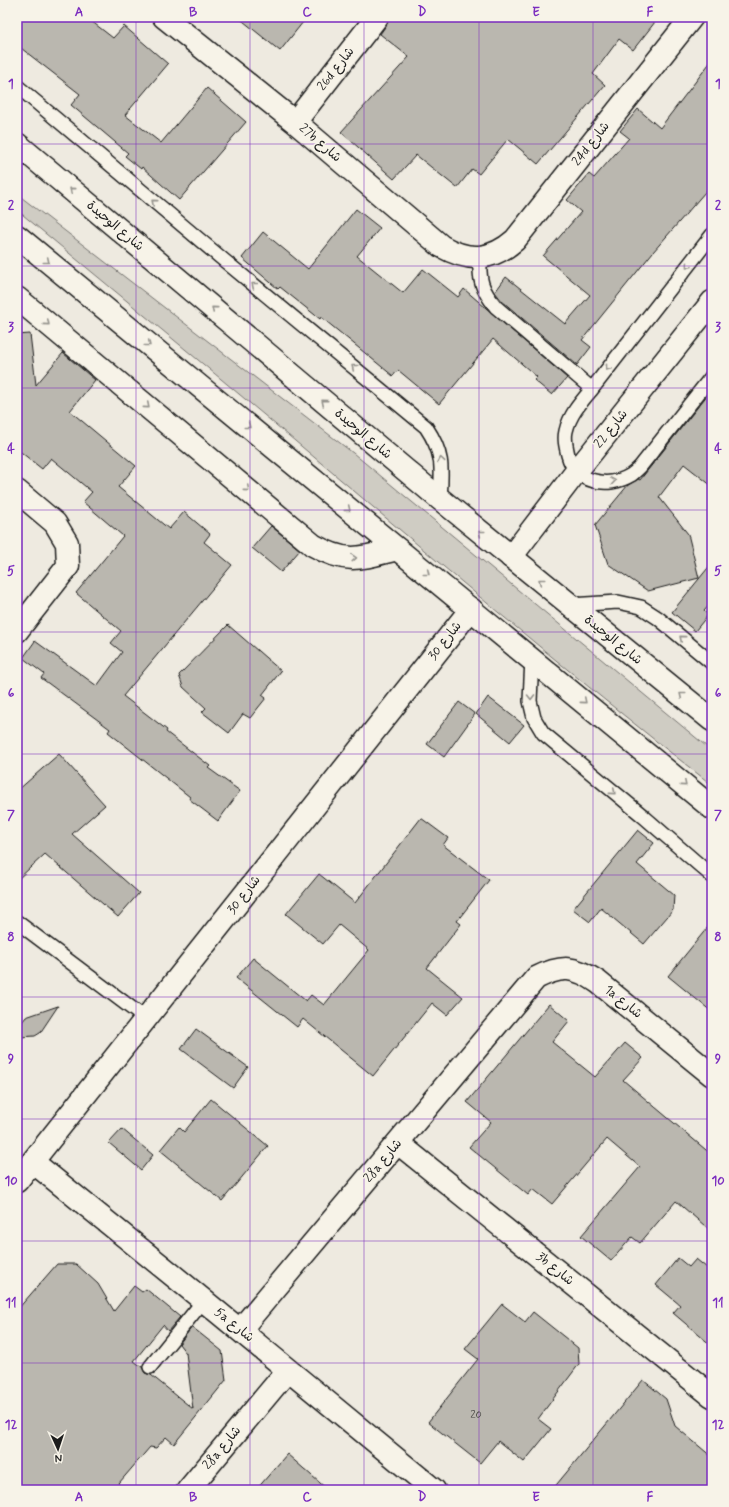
<svg xmlns="http://www.w3.org/2000/svg" width="729" height="1507" viewBox="0 0 729 1507" font-family="Mynerve,'Playpen Sans Arabic',sans-serif">
<style>
.green{fill:#cfccc3;stroke:#767470}
.building{fill:#bab7af;stroke:#1c1c1c}
.lines{fill:none;stroke-linecap:round;stroke-linejoin:round}
.service-casing{stroke:#1c1c1c;stroke-width:16}
.minor-casing{stroke:#1c1c1c;stroke-width:25}
.primary-casing{stroke:#1c1c1c;stroke-width:25}
.service{stroke:#f7f3e8;stroke-width:13}
.minor{stroke:#f7f3e8;stroke-width:22}
.primary{stroke:#f7f3e8;stroke-width:22}
.oneway{stroke:#94928c}
.grid{fill:none;stroke:#7b2cbf;stroke-width:1;stroke-opacity:0.55}
.labels{text-anchor:middle;dominant-baseline:central;stroke-width:3;stroke-linejoin:round;paint-order:stroke}
.number-label{font-size:11px;fill:#444341}
.street-label{font-size:13px;fill:#1c1c1c;stroke:#f7f3e8}
.neatline{fill:none;stroke:#7b2cbf;stroke-width:1.5}
.grid-label{font-size:13px;text-anchor:middle;font-weight:bold;fill:#7b2cbf}
</style>
<rect width="100%" height="100%" fill="#eeeae0"/>
<filter id="ink" filterUnits="userSpaceOnUse"><feTurbulence type="fractalNoise" baseFrequency=".025" numOctaves="2"/><feDisplacementMap in="SourceGraphic" scale="8" xChannelSelector="R" yChannelSelector="G"/><feConvolveMatrix kernelMatrix="1 2 1 2 8 2 1 2 1" color-interpolation-filters="sRGB"/></filter>
<g filter="url(#ink)">
<path class="green" d="M17 194 353 453 712 751V785C565 671 424 550 282 430 194 356 105 283 17 210Z"/>
<path class="building" d="M17 17H86L113 38 124 26 168 64 125 115 161 143 207 88 246 122 179 200 142 167 141 169 125 156 128 153 71 105 80 94 17 45Z
M238 17H307L280 51Z
M389 17H659L633 50 619 39 593 74 605 85 538 164 508 139 479 174 472 169 457 188 416 155 394 179 341 132 409 57 380 34 387 24Z
M712 60V184L653 252 582 340 591 347 577 365 502 301 495 292 506 277 565 324 590 295 543 256 581 212 567 200 589 174 594 178 629 138 620 131 638 109 660 128Z
M356 209 380 228 357 256 403 293 423 269 458 297 464 289 567 378 552 395 534 380 537 377 493 339 439 404 398 370 393 376 321 317 320 319 280 287 278 289 242 258 263 232 308 269Z
M30 334 36 385 63 353 95 380 70 411 136 466 118 487 169 529 184 512 210 534 204 542 232 565 123 696 167 730 166 732 210 766 208 768 240 791 218 821 189 799 190 797 108 732 110 729 41 678 44 674 23 658 35 641 97 686 122 652 111 643 121 631 76 593 123 536 83 502 92 492 51 458 42 469 17 449V335Z
M712 389V486L684 464 659 497 688 534 699 578 648 591 608 564 595 525 628 485 638 479 640 480Z
M271 526 300 550 281 572 252 548Z
M712 563V602L704 611 708 615 695 631 672 612Z
M228 625 281 671 262 695 266 698 250 718 243 714 229 733 202 712 206 708 183 687 179 675Z
M488 697 524 725 510 742 476 714Z
M459 702 475 714 444 757 427 744Z
M59 754 105 805 72 834 139 893 118 917 45 854 17 880V791Z
M421 818 448 838 443 845 489 880 457 921 461 924 427 968 463 997 447 1015 432 1003 373 1076 303 1019 297 1027 236 978 253 958 306 1001 311 995 324 1005 369 950 339 925 323 944 286 914 319 874 355 903Z
M638 830 654 843 637 864 674 895 673 910 644 944 601 908 590 922 573 909Z
M712 922V1012L668 976Z
M549 1004 569 1021 552 1042 595 1077 625 1043 643 1058 623 1080 712 1155V1232L676 1201 640 1243 632 1237 611 1261 581 1236 640 1167 607 1139 552 1204 533 1189 528 1195 469 1147 491 1122 467 1102Z
M58 1006 40 1033 35 1036 20 1037 22 1022 26 1017Z
M196 1029 248 1067 233 1088 181 1049Z
M211 1099 268 1146 222 1201 160 1150 179 1127 184 1132Z
M122 1129 153 1155 141 1170 109 1143Z
M678 1258 689 1267 696 1259 712 1272V1346L673 1313 680 1305 656 1285Z
M57 1264H76L98 1284 114 1311 134 1286 142 1292 146 1289 180 1317 168 1331 163 1325 134 1361 142 1367 145 1373 151 1375 193 1409 186 1353 179 1344 192 1327 222 1351 226 1380 174 1444 166 1437 156 1448 150 1447 113 1490H17V1310Z
M502 1304 525 1322 533 1312 578 1348 579 1364 538 1419 551 1429 524 1462 498 1441 480 1463 428 1422 478 1359 465 1349Z
M643 1380 666 1399 675 1426 712 1457V1490H552Z
M287 1454 328 1490H256Z"/>
<g class="lines">
<g class="service-casing">
<path id="service" d="M17 86 226 262 426 427C444 454 442 468 440 499
M712 235 592 389C581 402 570 414 566 431 564 439 566 447 568 455 575 483 608 489 631 475 634 473 637 470 640 467L712 376
M480 257C479 280 481 289 496 307L592 389
M570 605 618 602 641 607 658 618 712 663
M532 658 530 701 534 718 543 733 643 816 712 876
M17 922 146 1019
M150 1367 204 1300"/>
</g>
<g class="minor-casing">
<path id="minor" d="M164 17 295 122 441 246C469 262 491 261 515 240L692 17
M295 122 377 17
M17 298 313 545C348 565 361 558 397 549
M17 491 55 523 67 543 68 566 17 631
M511 557 576 472 712 302
M398 1143 712 1396
M33 1162 186 1286 434 1490
M17 1181 471 609
M240 1330 536 978C562 965 574 966 598 982L712 1075
M188 1490 288 1370"/>
</g>
<g class="primary-casing">
<path id="primary" d="M17 144 440 499 712 720
M17 236 712 808"/>
</g>
<use href="#service" class="service"/>
<use href="#minor" class="minor"/>
<use href="#primary" class="primary"/>
</g>
<defs><path id="oneway-chevron" d="M-2-3.5L2.5 0L-2 3.5" fill="none" stroke-width="1.6" stroke-linecap="round" stroke-linejoin="round"/></defs>
<g class="oneway">
<use href="#oneway-chevron" transform="translate(72 190) rotate(-140)"/>
<use href="#oneway-chevron" transform="translate(154 202) rotate(-140)"/>
<use href="#oneway-chevron" transform="translate(47 261) rotate(39)"/>
<use href="#oneway-chevron" transform="translate(688 266) rotate(128)"/>
<use href="#oneway-chevron" transform="translate(254 285) rotate(-141)"/>
<use href="#oneway-chevron" transform="translate(214 309) rotate(-140)"/>
<use href="#oneway-chevron" transform="translate(47 323) rotate(40)"/>
<use href="#oneway-chevron" transform="translate(148 344) rotate(39)"/>
<use href="#oneway-chevron" transform="translate(354 367) rotate(-141)"/>
<use href="#oneway-chevron" transform="translate(608 368) rotate(128)"/>
<use href="#oneway-chevron" transform="translate(324 402) rotate(-140)"/>
<use href="#oneway-chevron" transform="translate(147 406) rotate(40)"/>
<use href="#oneway-chevron" transform="translate(248 426) rotate(39)"/>
<use href="#oneway-chevron" transform="translate(441 460) rotate(-99)"/>
<use href="#oneway-chevron" transform="translate(613 481) rotate(-9)"/>
<use href="#oneway-chevron" transform="translate(247 489) rotate(40)"/>
<use href="#oneway-chevron" transform="translate(348 509) rotate(39)"/>
<use href="#oneway-chevron" transform="translate(481 533) rotate(-141)"/>
<use href="#oneway-chevron" transform="translate(354 558) rotate(-3)"/>
<use href="#oneway-chevron" transform="translate(427 573) rotate(39)"/>
<use href="#oneway-chevron" transform="translate(541 581) rotate(-141)"/>
<use href="#oneway-chevron" transform="translate(682 638) rotate(-140)"/>
<use href="#oneway-chevron" transform="translate(682 695) rotate(-141)"/>
<use href="#oneway-chevron" transform="translate(531 697) rotate(89)"/>
<use href="#oneway-chevron" transform="translate(584 701) rotate(40)"/>
<use href="#oneway-chevron" transform="translate(684 784) rotate(40)"/>
<use href="#oneway-chevron" transform="translate(613 792) rotate(40)"/>
</g>
</g>
<path class="grid" d="M136 17V1490M250 17V1490M364 17V1490M479 17V1490M593 17V1490M17 144H712M17 266H712M17 388H712M17 510H712M17 632H712M17 754H712M17 875H712M17 997H712M17 1119H712M17 1241H712M17 1363H712"/>
<g class="labels">
<g class="number-label">
<text x="476" y="1415">20</text>
</g>
<g class="street-label">
<text transform="translate(336 69) rotate(-52)">26d شارع</text>
<text transform="translate(320 143) rotate(41)">27b شارع</text>
<text transform="translate(591 144) rotate(-52)">24d شارع</text>
<text transform="translate(115 226) rotate(40)">شارع الوحيدة</text>
<text transform="translate(611 429) rotate(-51)">شارع 22</text>
<text transform="translate(363 434) rotate(40)">شارع الوحيدة</text>
<text transform="translate(613 640) rotate(39)">شارع الوحيدة</text>
<text transform="translate(445 641) rotate(-52)">شارع 30</text>
<text transform="translate(244 895) rotate(-52)">شارع 30</text>
<text transform="translate(623 1002) rotate(39)">1a شارع</text>
<text transform="translate(383 1161) rotate(-50)">28a شارع</text>
<text transform="translate(555 1269) rotate(39)">3b شارع</text>
<text transform="translate(234 1325) rotate(39)">5a شارع</text>
<text transform="translate(222 1448) rotate(-50)">28a شارع</text>
</g>
</g>
<rect width="729" height="1507" fill="none" stroke="#f7f3e8" stroke-width="44"/>
<g transform="translate(58 1449) rotate(177)" stroke="#f7f3e8" stroke-width="3" paint-order="stroke">
<path d="M0-3L7 15L0 10L-7 15Z" fill="#1c1c1c"/>
<text y="-6" font-size="11" font-weight="bold" text-anchor="middle" fill="#1c1c1c">N</text>
</g>
<rect x="22" y="22" width="685" height="1463" class="neatline"/>
<g class="grid-label">
<text x="79" y="16">A</text>
<text x="193" y="16">B</text>
<text x="307" y="16">C</text>
<text x="422" y="16">D</text>
<text x="536" y="16">E</text>
<text x="650" y="16">F</text>
<text x="11" y="88">1</text>
<text x="718" y="88">1</text>
<text x="11" y="209">2</text>
<text x="718" y="209">2</text>
<text x="11" y="331">3</text>
<text x="718" y="331">3</text>
<text x="11" y="453">4</text>
<text x="718" y="453">4</text>
<text x="11" y="575">5</text>
<text x="718" y="575">5</text>
<text x="11" y="697">6</text>
<text x="718" y="697">6</text>
<text x="11" y="819">7</text>
<text x="718" y="819">7</text>
<text x="11" y="941">8</text>
<text x="718" y="941">8</text>
<text x="11" y="1063">9</text>
<text x="718" y="1063">9</text>
<text x="11" y="1185">10</text>
<text x="718" y="1185">10</text>
<text x="11" y="1307">11</text>
<text x="718" y="1307">11</text>
<text x="11" y="1429">12</text>
<text x="718" y="1429">12</text>
<text x="79" y="1501">A</text>
<text x="193" y="1501">B</text>
<text x="307" y="1501">C</text>
<text x="422" y="1501">D</text>
<text x="536" y="1501">E</text>
<text x="650" y="1501">F</text>
</g>
</svg>
